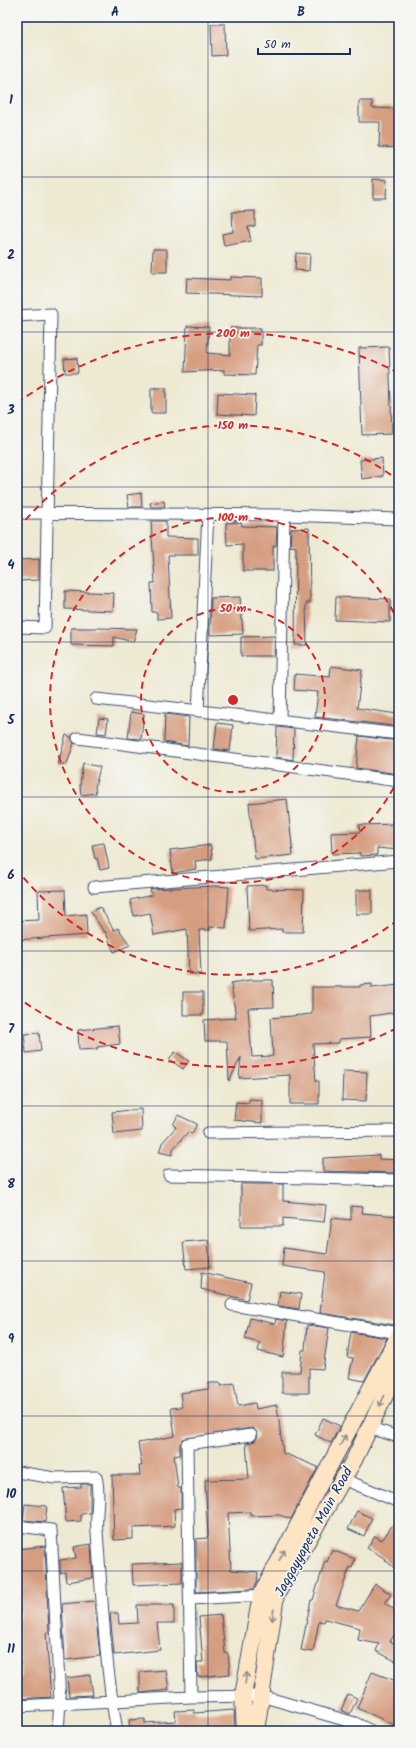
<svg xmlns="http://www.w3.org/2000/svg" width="416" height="1748" viewBox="0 0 416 1748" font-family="Kalam,sans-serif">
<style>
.building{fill:#d69e81}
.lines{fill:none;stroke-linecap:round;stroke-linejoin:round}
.minor-casing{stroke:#3a4b6f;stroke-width:13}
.secondary-casing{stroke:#3a4b6f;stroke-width:18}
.minor{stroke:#fff;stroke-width:11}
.secondary{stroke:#fde5c4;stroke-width:16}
.oneway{stroke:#8c8a91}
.grid{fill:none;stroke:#1b2f5e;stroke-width:1;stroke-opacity:0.55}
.ring{fill:none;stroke:#d62828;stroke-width:2;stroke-dasharray:7 5}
.labels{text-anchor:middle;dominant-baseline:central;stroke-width:3.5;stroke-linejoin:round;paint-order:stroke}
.street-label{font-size:14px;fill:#1b2f5e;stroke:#f6f6f2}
.centre{fill:#d62828;stroke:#f6f6f2;stroke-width:2}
.ring-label{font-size:12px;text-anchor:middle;font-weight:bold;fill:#d62828;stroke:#f6f6f2;stroke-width:3.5;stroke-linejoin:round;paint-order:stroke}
.neatline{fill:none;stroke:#1b2f5e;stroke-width:1.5}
.grid-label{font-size:13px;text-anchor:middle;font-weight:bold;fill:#1b2f5e}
</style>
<rect width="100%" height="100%" fill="#f6f6f2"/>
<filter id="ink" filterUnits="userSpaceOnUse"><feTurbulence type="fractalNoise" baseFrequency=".025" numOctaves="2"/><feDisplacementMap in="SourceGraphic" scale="8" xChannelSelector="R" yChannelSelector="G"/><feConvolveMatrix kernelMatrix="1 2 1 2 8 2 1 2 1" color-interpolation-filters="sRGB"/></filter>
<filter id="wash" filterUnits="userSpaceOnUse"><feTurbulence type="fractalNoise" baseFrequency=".012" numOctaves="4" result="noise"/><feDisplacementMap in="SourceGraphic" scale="16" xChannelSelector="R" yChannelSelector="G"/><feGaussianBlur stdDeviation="0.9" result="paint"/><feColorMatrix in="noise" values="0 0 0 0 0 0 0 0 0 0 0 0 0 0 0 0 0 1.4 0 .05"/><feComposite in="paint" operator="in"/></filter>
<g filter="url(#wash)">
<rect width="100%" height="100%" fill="#ede9d2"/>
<g id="blocks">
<path class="building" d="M211 24H225L226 55 212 56Z
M359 101H372V108L399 109V148L379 147 380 122H359Z
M373 179 387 180 386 198H373Z
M255 211V226L248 227 251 241 224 246 222 234 233 232 232 212Z
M153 249H167V272H152Z
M296 253 310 254 309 271 295 270Z
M230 277 262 278V296L186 293 187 278 230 280Z
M187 326 209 327 207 353 230 355V328H261V345H257L255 375 224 374V370L185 372Z
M389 347 392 434 362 435 359 348Z
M77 358 78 373H65L64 359Z
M151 388H166V413H151Z
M218 393 255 395 254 416 217 414Z
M382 458 383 476 362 479 360 460Z
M141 493 142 507H129L127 495Z
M164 501 165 507H151L150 503Z
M151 521H166V537L198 538V555H168L171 618 157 619V612H152L151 583H155Z
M241 522 242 526 277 527 276 546H273V571H243V544L227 545 226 523Z
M309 528 310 603H306L307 645H295L296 547 290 546 291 529Z
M39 559V580L17 581V560Z
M65 591 114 593 113 611 65 609Z
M240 597 243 634 210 635 211 598Z
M336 597 390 599V622L335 620Z
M71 628H97L137 629 133 642 114 637V646L71 645Z
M275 636 274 656H241V637Z
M331 666 362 670 357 708 397 714 395 726 315 717 318 692 294 690 295 674 330 677Z
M131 712 144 714 141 739 128 738Z
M165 714 189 717 188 746 164 742Z
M99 718 108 719 106 734 97 733Z
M217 723 233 725 230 751 214 749Z
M277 727 294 729 293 760 276 757Z
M66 735 71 737 74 743 67 764H58Z
M359 736 399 741V774L356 768Z
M83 763 100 767 95 787 96 793 81 795 80 785Z
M287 799 293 855 255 859 249 803Z
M399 824V850L377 848V855L360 856V853L332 854 331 833 360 832 359 825Z
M104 843 109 868 100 870 97 858 95 859 92 845Z
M211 845 212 859 195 861 196 869 173 873 170 850Z
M266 885V889L304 890 303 932H282V929L249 931 247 886Z
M215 886 229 887 226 928 210 927V930H199L201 974H189L187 929 154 935 150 913 134 916 130 900 152 895 150 889Z
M65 890 66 916 86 914 87 935 17 940V921L39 920 38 891Z
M356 890H372V914H356Z
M100 907 114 930 118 928 130 945 114 952 105 931 104 932 91 912Z
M250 980H273L274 1007 248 1008 252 1057 273 1056 271 1018 312 1014V987H360V985L372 984V988L399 985V1012L370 1016 371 1037 339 1039V1043L313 1044 316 1081H319V1104H290V1075L239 1078 241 1057 229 1081 227 1041H205L204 1020 236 1018 231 983Z
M183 992H203V1015H183Z
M118 1026 120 1044 97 1047V1049L79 1050 78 1030Z
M39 1033 41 1051 26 1053 24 1034Z
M175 1052 189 1061 183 1069 169 1059Z
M343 1071 367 1072 366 1101 342 1100Z
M249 1099 262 1100V1123L234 1120 236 1102 249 1103Z
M141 1109 142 1131 114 1134 112 1112Z
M178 1115 197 1124 192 1134 188 1132 173 1149 172 1155 159 1152 162 1143 176 1127 173 1125Z
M379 1155V1159L399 1160V1173L323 1171V1158Z
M241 1184H283V1201L326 1205 324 1222 283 1218V1226H241Z
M351 1206 363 1207 362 1213 399 1216V1307L395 1325 320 1313 325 1272 282 1266 284 1248 327 1254 332 1218 351 1220Z
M208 1240 210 1267 186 1269 183 1242Z
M202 1272 251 1283 247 1300 201 1289Z
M280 1291 301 1294 299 1309 278 1306Z
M250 1318 275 1324 276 1319 287 1321 283 1357 258 1351 260 1343 245 1339Z
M307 1325 329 1328 323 1369 309 1368V1393H282V1372H300L302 1350H305Z
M351 1332 387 1338 364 1381 349 1378 353 1358 347 1357Z
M209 1383H221V1386L234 1383 238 1406 255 1403 256 1409 277 1405 283 1453 318 1467 291 1519 279 1515 251 1516 250 1512 228 1513 231 1570 258 1572 257 1582 254 1589 196 1592V1539L207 1538 208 1535 205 1480 249 1479 246 1443 255 1441 257 1438 258 1434 253 1428 183 1439 180 1444V1455L174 1456 178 1488H181V1508L174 1509 175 1526 133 1528V1539L114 1540 112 1475H140L139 1466H142L138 1443 175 1436 171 1408 182 1407 180 1393 209 1389Z
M323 1418 340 1426 331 1443 315 1435Z
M81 1484H90V1513L81 1514V1521L66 1522 63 1488 81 1487Z
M25 1504 47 1506 45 1522 23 1520Z
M357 1511 372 1518 364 1536 348 1529Z
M399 1516V1572L385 1560 386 1559 367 1548 375 1536 382 1540Z
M91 1544 93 1578 66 1582 65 1572 60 1573V1560L76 1558 74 1547Z
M45 1546 49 1633H46L51 1697 17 1699V1678H21L17 1627V1617H20L17 1549Z
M332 1550 355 1559 352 1568 350 1567 336 1605 358 1611 375 1584 391 1594 385 1603 399 1613V1629L390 1641 399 1646V1663L376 1651 379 1644 358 1640 360 1628 325 1619 324 1622 319 1621 313 1652 301 1650 311 1600H313L325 1561 327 1562Z
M182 1562V1583L133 1585 132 1564Z
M94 1601 100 1656 65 1660 62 1604Z
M137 1605H174V1623H157L160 1650 114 1655 110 1613H118L119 1624 138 1623Z
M221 1615 225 1653H228L230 1674 198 1677 197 1662H203L199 1617Z
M166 1670 169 1690 140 1693V1672Z
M372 1672 399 1682V1727L357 1708Z
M90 1675 93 1695 69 1696 67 1678Z
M348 1694 357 1698 350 1714 341 1710Z
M194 1710V1713L234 1710 235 1731H130L129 1720 145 1719V1723L176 1721 175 1711Z"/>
</g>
</g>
<g filter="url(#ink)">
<use href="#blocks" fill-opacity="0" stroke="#3a4b6f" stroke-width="1"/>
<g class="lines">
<g class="minor-casing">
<path id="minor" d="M17 316 51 314 45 628 17 627
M17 513 284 515 399 519
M96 699 399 734
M198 711 208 515
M280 720 284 515
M78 738 399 781
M94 887 399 861
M208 1133 399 1131
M169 1175 399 1180
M232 1305 399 1333
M370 1428 399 1437
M17 1472 55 1478 96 1477C101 1495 95 1514 97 1532 102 1598 105 1665 117 1731
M343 1479 399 1502
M17 1526 51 1530 60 1702 58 1731
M190 1599 267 1595
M191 1697 187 1444 251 1435
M17 1706 191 1697 261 1696 355 1723 371 1731"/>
</g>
<g class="secondary-casing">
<path id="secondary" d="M245 1731 243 1696 261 1595 399 1335
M256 1731 276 1595 354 1460 399 1366"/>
</g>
<use href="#minor" class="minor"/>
<use href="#secondary" class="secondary"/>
</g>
<defs><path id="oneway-shaft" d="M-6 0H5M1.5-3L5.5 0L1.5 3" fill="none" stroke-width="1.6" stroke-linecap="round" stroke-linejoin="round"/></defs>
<g class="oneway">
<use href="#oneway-shaft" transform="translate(382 1401) rotate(115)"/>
<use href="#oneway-shaft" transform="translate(343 1440) rotate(-62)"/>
<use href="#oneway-shaft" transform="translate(282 1555) rotate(-62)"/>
<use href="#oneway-shaft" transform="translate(273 1615) rotate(98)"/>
<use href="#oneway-shaft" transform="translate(246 1678) rotate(-80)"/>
</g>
</g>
<path class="grid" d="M208 17V1731M17 177H399M17 332H399M17 487H399M17 642H399M17 797H399M17 951H399M17 1106H399M17 1261H399M17 1416H399M17 1571H399"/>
<g class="ring">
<circle cx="233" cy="700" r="92"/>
<path d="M399 777A183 183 0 1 1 399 623"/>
<path d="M398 920A275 275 0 0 1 18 871M18 529A275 275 0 0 1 398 480"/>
<path d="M397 1028A367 367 0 0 1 17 997M17 403A367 367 0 0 1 397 372"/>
</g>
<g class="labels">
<g class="street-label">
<text transform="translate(314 1532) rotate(-61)">Jaggayyapeta Main Road</text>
</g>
</g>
<circle cx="233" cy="700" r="6" class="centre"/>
<g class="ring-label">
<text x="233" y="337">200 m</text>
<text x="233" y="429">150 m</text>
<text x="233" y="521">100 m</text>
<text x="233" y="612">50 m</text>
</g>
<rect width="416" height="1748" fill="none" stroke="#f6f6f2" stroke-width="44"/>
<path d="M258 48v6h92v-6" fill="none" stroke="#1b2f5e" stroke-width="2"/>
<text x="264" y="48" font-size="12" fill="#1b2f5e" stroke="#f6f6f2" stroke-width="3" paint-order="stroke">50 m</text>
<rect x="22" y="22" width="372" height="1704" class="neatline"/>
<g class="grid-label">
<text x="115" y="16">A</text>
<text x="301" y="16">B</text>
<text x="11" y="104">1</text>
<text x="11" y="259">2</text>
<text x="11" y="414">3</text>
<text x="11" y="569">4</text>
<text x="11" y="724">5</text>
<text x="11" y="879">6</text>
<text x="11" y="1033">7</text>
<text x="11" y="1188">8</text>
<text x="11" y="1343">9</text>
<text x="11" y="1498">10</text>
<text x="11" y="1653">11</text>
</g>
</svg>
